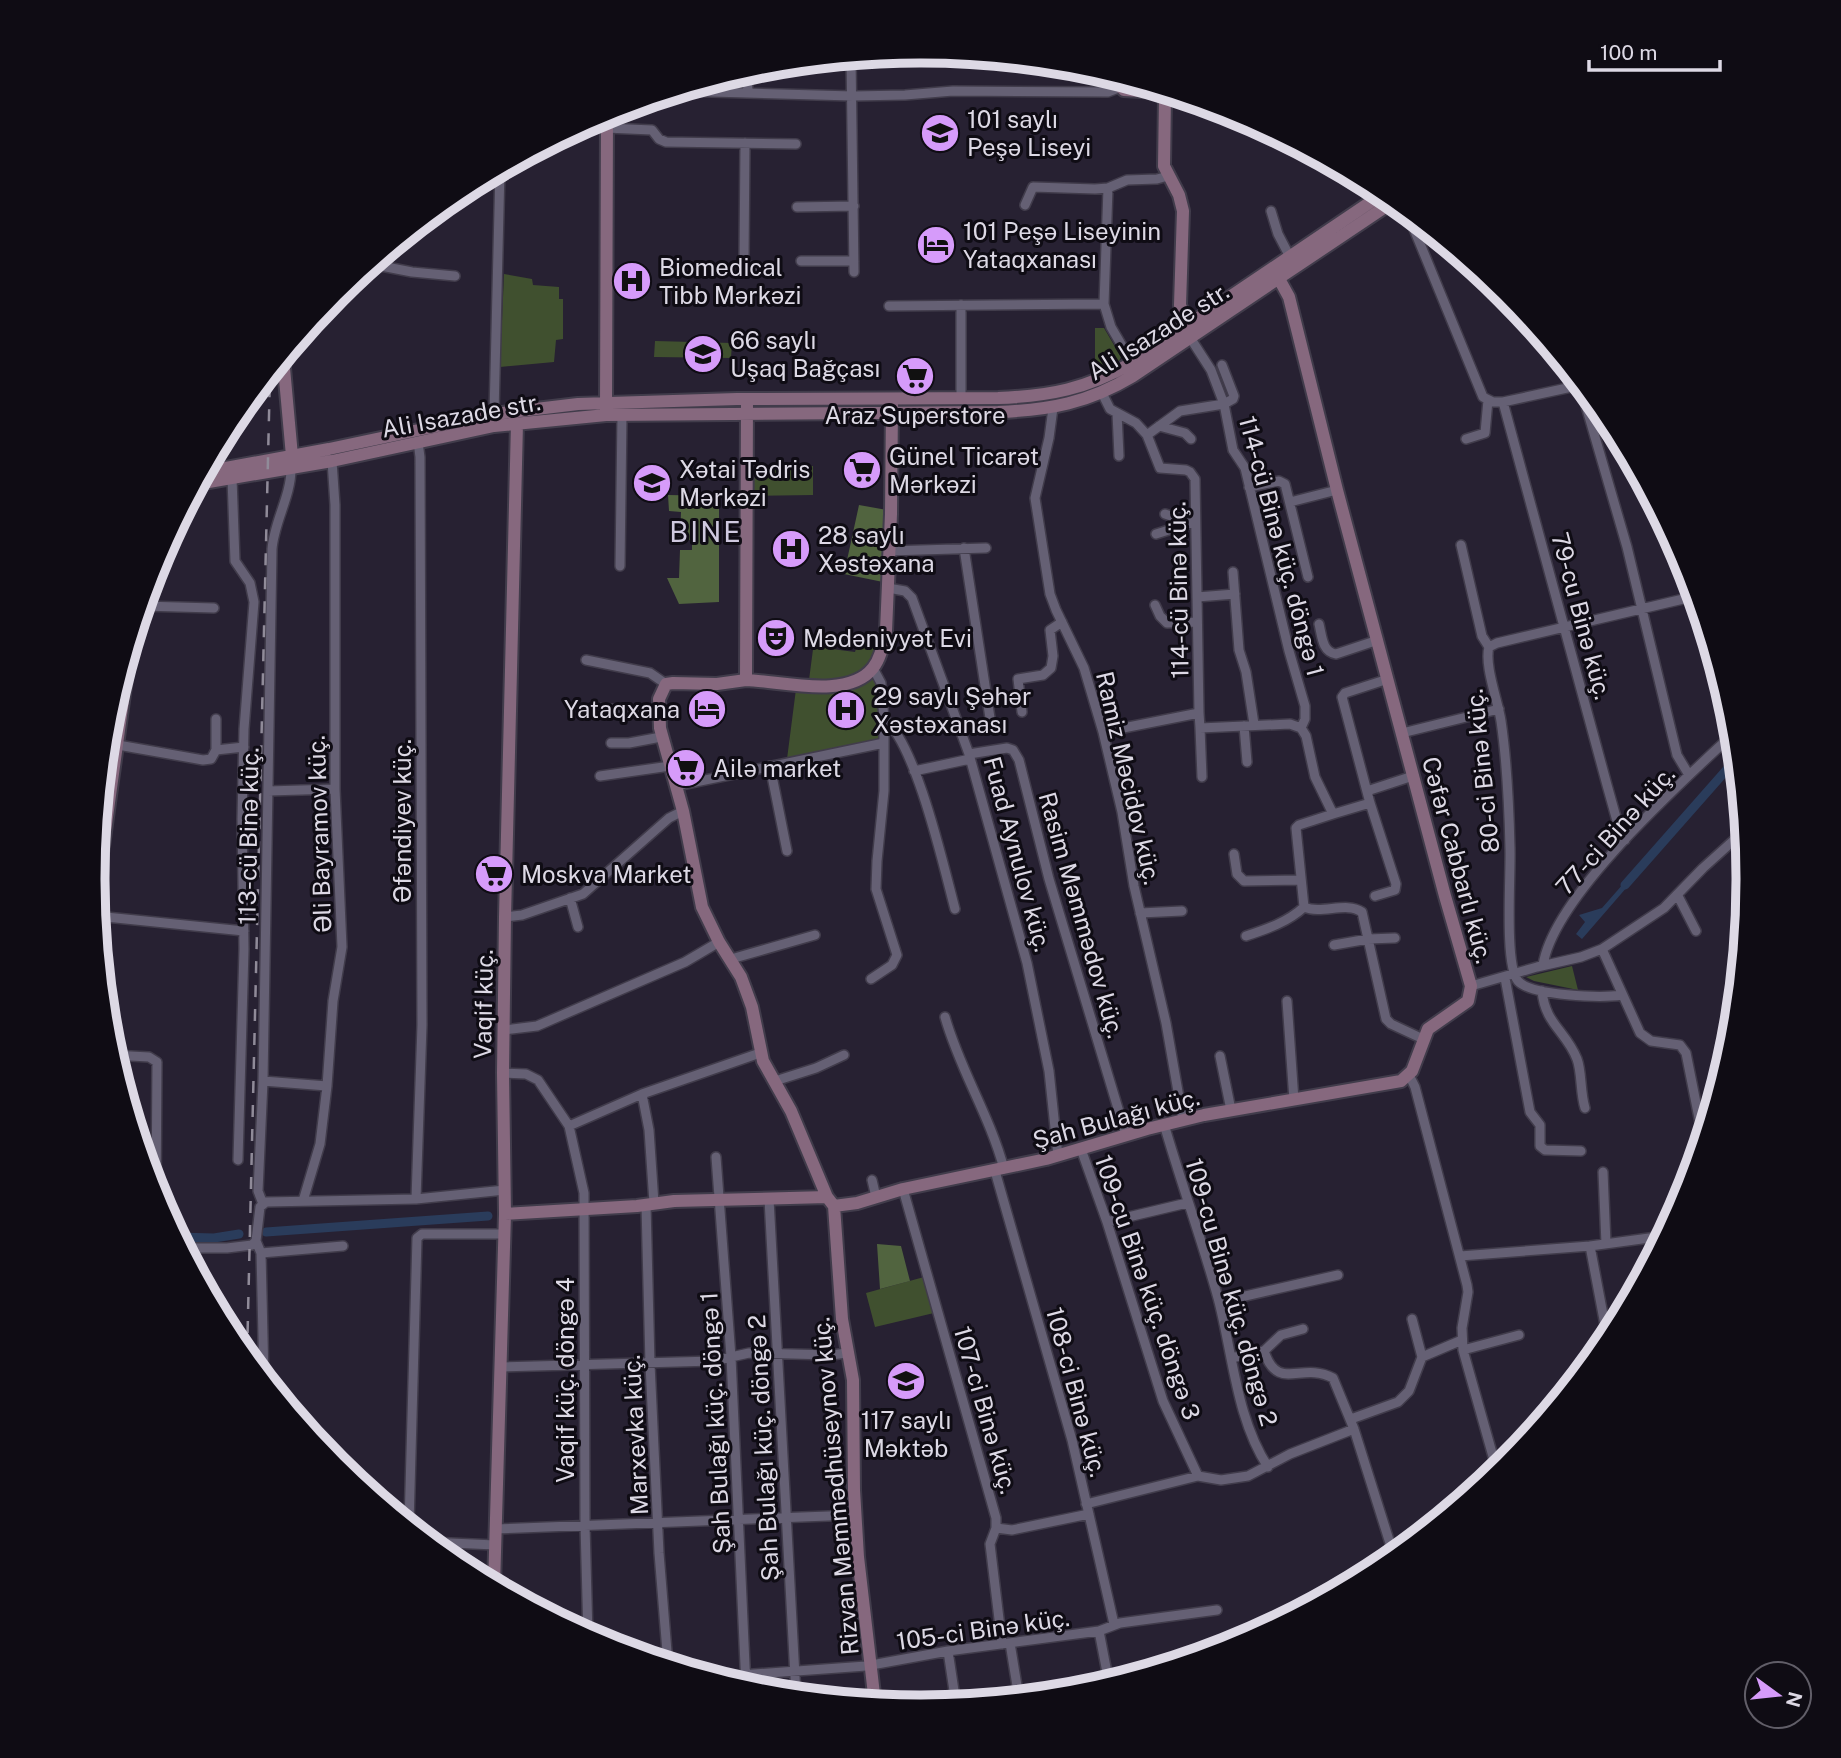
<svg xmlns="http://www.w3.org/2000/svg" width="1841" height="1758" viewBox="0 0 1841 1758" font-family="'Public Sans',sans-serif">
<style>
.green{fill:#40502f}
.forest{fill:#51643f}
.water{fill:#2a3c5b}
.lines{fill:none;stroke-linecap:round;stroke-linejoin:round}
.canal{stroke:#2a3c5b;stroke-width:9}
.street-casing{stroke:#413c4b;stroke-width:12}
.secondary-casing{stroke:#413c4b;stroke-width:16}
.street{stroke:#656074;stroke-width:9}
.secondary{stroke:#86687e;stroke-width:12}
.rail{stroke:#908b99;stroke-width:2.5;stroke-dasharray:12 12;stroke-linecap:butt}
.labels{text-anchor:middle;dominant-baseline:central;stroke-width:6;stroke-linejoin:round;paint-order:stroke}
.poi-label{font-size:24px;fill:#ddd9e5;stroke:#0f0c14;text-anchor:start}
.street-label{font-size:24px;fill:#ddd9e5;stroke:#0f0c14}
.quarter-label{font-size:28px;letter-spacing:2px;fill:#cfc9df;stroke:#0f0c14}
.rim{fill:none;stroke:#ddd9e5;stroke-width:9}
</style>
<rect width="100%" height="100%" fill="#272132"/>
<path class="green" d="M504 274 532 279 533 285 559 287V299H563V339L556 340 554 362 500 367Z
M1095 328H1104L1121 357 1118 363 1095 373Z
M655 341 732 343 731 358 654 357Z
M813 466V495L753 496V467Z
M815 634 833 636 832 649 855 652 858 642 878 646C865 680 843 683 809 680Z
M872 675C883 695 879 718 879 739L787 759 796 689Z
M1572 966 1578 990 1534 981 1526 977Z
M924 1277 934 1313 875 1327 866 1293Z"/>
<path class="forest" d="M668 495 719 496V602L679 604 667 578H679L680 550H692V540L680 539 681 512 669 511Z
M859 505 887 510 883 582 844 574Z
M877 1244 901 1246 910 1281 880 1289Z"/>
<path class="water" d="M1631 875 1634 879 1582 939 1576 934 1585 922 1579 915 1602 908Z"/>
<g class="lines">
<path class="canal" d="M1625 885 1737 758
M266 1232 488 1216
M177 1237 214 1238 239 1234"/>
<g class="street-casing">
<path id="street" d="M851 58 854 272
M852 63 889 61
M747 70 748 93
M678 91 853 96 905 95 953 91 1108 92 1121 87
M606 128 652 130 659 139 666 142 796 144
M745 143 744 261 747 266 762 268
M1108 188 1104 304 1111 327 1132 363
M1025 205 1033 187 1095 189 1108 188 1127 180 1157 179 1168 176
M797 207 854 206
M1271 211 1278 234 1290 257
M1407 212 1483 397 1493 402H1503L1581 385
M801 261H854
M371 264 412 272 455 276
M961 305V399
M889 306 1104 304
M1191 339 1211 370 1224 404 1233 450 1245 468 1289 651 1305 706V719L1301 728
M1584 388 1586 406 1627 547 1677 755 1689 775
M1102 393 1110 409 1136 423 1147 435 1160 468 1186 470 1190 472 1195 479 1199 713
M1503 402 1607 785 1619 828 1625 840
M1053 408 1049 438 1035 498 1050 594 1056 610 1084 668 1103 732 1122 812 1134 886 1166 1023 1183 1120
M1117 413 1119 456
M494 414 500 169
M1159 426 1185 433 1191 439
M1147 435 1180 411 1224 404 1233 399 1234 396 1222 365
M1466 439 1485 433 1488 400
M232 478 235 561 250 583 254 602 244 729 242 819 244 949 238 1160
M1249 487 1279 481 1285 484 1308 577
M1290 502 1337 490
M1165 514 1177 518 1183 525
M1156 534 1194 522
M1461 545 1482 636 1489 647
M964 548 990 718
M889 551 986 548
M620 566 622 415
M1233 572 1239 650 1246 672 1254 724
M888 588 905 591 912 598 969 754 1027 963 1049 1071 1058 1156
M1197 597 1235 594
M1155 605 1160 616 1167 623 1197 622
M142 606 214 608
M1319 624C1322 636 1322 652 1336 654L1378 640
M1489 647C1484 665 1498 701 1501 721 1507 762 1509 806 1510 848 1511 873 1504 965 1518 981 1531 996 1602 998 1622 995
M1489 647 1497 643 1696 596
M586 660 650 673 666 684
M596 708 659 712
M1022 712 1018 679 1043 675 1051 668 1053 656 1050 630 1062 622
M884 719C916 743 944 868 955 909
M1244 726 1247 762
M1200 728 1202 777
M1103 732 1199 713 1200 728 1290 724 1301 728 1306 736 1315 777 1333 814 1299 825 1296 828 1304 907C1322 915 1346 901 1362 912L1386 1019 1391 1024 1423 1039
M1402 733 1499 709
M611 743H629L661 737
M118 745 203 760 211 759 216 750V719
M216 750 244 747
M969 754 1007 748 1013 750 1019 760 1049 879 1126 1135
M770 766 787 851
M914 771 970 759
M600 776 670 766
M1739 783 1736 792 1741 803
M676 786 884 743
M268 791 335 789
M1367 791 1413 776
M1333 814 1370 803
M1737 837 1746 855
M1234 854 1237 874 1244 881 1300 880
M1375 896 1395 890 1396 884 1370 803 1342 697 1345 693 1388 679
M1678 896 1696 931
M570 898 578 927
M1140 913 1182 911
M96 916 244 931
M505 917 522 915 583 894 669 818 683 811
M1246 936C1267 929 1288 922 1304 907
M1334 945 1368 939 1395 938
M1602 949 1640 1033 1651 1041 1680 1045 1686 1053 1703 1138
M731 959 815 935
M1543 965C1554 895 1682 782 1734 733
M1505 978 1530 1112 1540 1125V1146L1545 1150 1581 1151
M871 979 892 965 897 955 876 889 877 861 884 791V719L881 683 873 668
M1471 986 1537 967 1581 957 1602 949 1664 908 1703 868 1744 831
M1542 991C1545 1024 1566 1031 1577 1059 1582 1072 1580 1092 1585 1108
M1287 1001 1294 1100
M945 1017C960 1070 990 1116 1004 1169
M504 1030 537 1026 685 962 719 942
M113 1055 149 1057 157 1062 156 1197
M1220 1056 1231 1110
M503 1073 526 1074 538 1080 569 1126 642 1094 760 1053
M1409 1075 1415 1087 1467 1285 1468 1292 1462 1328 1463 1350 1494 1460 1497 1464 1504 1467
M263 1081 327 1086
M775 1081 816 1068 844 1055
M642 1094 649 1130 654 1203
M1164 1124C1181 1183 1202 1240 1218 1298 1233 1354 1236 1418 1268 1467
M569 1126 584 1193 585 1525 588 1636
M1081 1149 1107 1222 1163 1401 1198 1476
M716 1157 731 1357 746 1687
M995 1171 1072 1440 1114 1624
M1603 1172 1606 1244
M872 1180 876 1197
M903 1189 996 1518V1528L990 1544 1002 1644
M416 1199 422 1025 420 457 418 442
M769 1199 796 1695
M303 1201 320 1144 327 1086 333 1001 342 947 335 789V505L332 461
M263 1204 258 1191 263 1081 272 549C274 522 291 496 291 469
M646 1205 650 1364 659 1553 668 1664
M1107 1222 1187 1203
M256 1241 261 1253 264 1379
M1590 1246 1608 1341
M183 1248H227L252 1245 256 1241 260 1207 266 1202 416 1199 505 1190
M261 1253 343 1246
M1460 1256 1590 1246 1664 1236
M1219 1302 1338 1275
M1463 1350 1519 1335
M1264 1351 1281 1335 1303 1329
M1422 1357 1462 1340
M1231 1358 1264 1351C1278 1393 1301 1361 1333 1378L1354 1429 1394 1556
M502 1367 713 1361 749 1353 831 1355 847 1353
M1351 1419 1398 1402 1409 1391 1422 1357 1412 1319
M1086 1504 1198 1476 1221 1480 1248 1476 1290 1454 1354 1429
M409 1525 417 1238 422 1234H505
M996 1528 1012 1530 1089 1514
M495 1529 855 1515
M429 1542 495 1545
M1099 1631 1109 1683
M1010 1643 1019 1698
M948 1651 956 1704
M712 1677 866 1666 948 1651 1099 1631 1120 1623 1217 1610"/>
</g>
<g class="secondary-casing">
<path id="secondary" d="M1119 78 1121 87 1124 90 1159 92 1165 96 1164 166 1179 195 1183 211 1180 305 1184 316 1190 324
M283 357 292 456
M747 399 746 680 717 684 673 683 666 684 659 699 660 728 683 811 702 907 719 942 741 977 752 1007 763 1061 791 1111 827 1197 834 1206 842 1319 853 1380 854 1490 858 1557 875 1703
M606 410 607 113
M204 472 329 449 494 414 578 404 737 399 998 398C1050 396 1086 389 1132 363L1384 193
M197 484 332 461 494 426 606 415 998 412C1050 410 1088 403 1133 376L1394 201
M746 680C781 681 848 700 873 668 881 658 883 644 886 631L891 514 892 404
M95 904 131 643
M834 1206 857 1203 903 1189 1046 1159 1147 1129 1204 1115 1401 1081 1412 1071 1428 1029 1468 1001 1471 986 1445 896 1337 490 1289 297 1273 268
M505 1214 637 1206 674 1201 827 1197
M494 1586 505 1214 503 1073 505 917 517 423"/>
</g>
<use href="#street" class="street"/>
<use href="#secondary" class="secondary"/>
<path class="rail" d="M247 1357 270 373"/>
</g>
<defs>
<g id="university-disc" transform="scale(2.0125)"><circle r="9.5" fill="#d69bfa" stroke="#0f0c14"/><path d="M0-5L7-2L0 1L-7-2ZM-4 1L0 2.5L4 1V4Q0 6-4 4Z" fill="#111"/></g>
<g id="hotel-disc" transform="scale(2.0125)"><circle r="9.5" fill="#d69bfa" stroke="#0f0c14"/><path d="M-6-4.5h1.5V1H6V5H4.5V3h-9V5H-6ZM-4 0a1.8 1.8 0 1 1 3.6 0ZM.5 0V-2.5h3Q6-2.5 6 0Z" fill="#111"/></g>
<g id="hospital-disc" transform="scale(2.0125)"><circle r="9.5" fill="#d69bfa" stroke="#0f0c14"/><path d="M-5-5h3v3.5h4V-5h3V5h-3V1.5h-4V5h-3Z" fill="#111"/></g>
<g id="school-disc" transform="scale(2.0125)"><circle r="9.5" fill="#d69bfa" stroke="#0f0c14"/><path d="M0-5L7-2L0 1L-7-2ZM-4 1L0 2.5L4 1V4Q0 6-4 4Z" fill="#111"/></g>
<g id="supermarket-disc" transform="scale(2.0125)"><circle r="9.5" fill="#d69bfa" stroke="#0f0c14"/><path d="M-6-5.5h2.5l.6 2H6L4.5 2H-2.5L-4.4-4H-6ZM-1.5 3.2a1.3 1.3 0 1 0 .1 0ZM3 3.2a1.3 1.3 0 1 0 .1 0Z" fill="#111"/></g>
<g id="theatre-disc" transform="scale(2.0125)"><circle r="9.5" fill="#d69bfa" stroke="#0f0c14"/><path d="M-5-5.5Q0-4 5-5.5V0Q5 5 0 6Q-5 5-5 0ZM-3.3-2.5H-1v1.5H-3.3ZM1-2.5H3.3v1.5H1ZM-2.8 1Q0 5.5 2.8 1Z" fill="#111"/></g>
</defs>
<g fill-rule="evenodd">
<use href="#university-disc" x="940" y="133"/>
<use href="#hotel-disc" x="936" y="245"/>
<use href="#hospital-disc" x="632" y="281"/>
<use href="#school-disc" x="703" y="354"/>
<use href="#supermarket-disc" x="915" y="376"/>
<use href="#supermarket-disc" x="862" y="470"/>
<use href="#university-disc" x="652" y="483"/>
<use href="#hospital-disc" x="791" y="549"/>
<use href="#theatre-disc" x="776" y="638"/>
<use href="#hotel-disc" x="707" y="709"/>
<use href="#hospital-disc" x="846" y="710"/>
<use href="#supermarket-disc" x="686" y="768"/>
<use href="#supermarket-disc" x="494" y="874"/>
<use href="#school-disc" x="906" y="1381"/>
</g>
<g class="labels">
<g class="poi-label">
<text x="967" y="119">101 saylı<tspan x="967" dy="28">Peşə Liseyi</tspan></text>
<text x="963" y="231">101 Peşə Liseyinin<tspan x="963" dy="28">Yataqxanası</tspan></text>
<text x="659" y="267">Biomedical<tspan x="659" dy="28">Tibb Mərkəzi</tspan></text>
<text x="730" y="340">66 saylı<tspan x="730" dy="28">Uşaq Bağçası</tspan></text>
<text x="915" y="415" text-anchor="middle">Araz Superstore</text>
<text x="889" y="456">Günel Ticarət<tspan x="889" dy="28">Mərkəzi</tspan></text>
<text x="679" y="469">Xətai Tədris<tspan x="679" dy="28">Mərkəzi</tspan></text>
<text x="818" y="535">28 saylı<tspan x="818" dy="28">Xəstəxana</tspan></text>
<text x="803" y="638">Mədəniyyət Evi</text>
<text x="873" y="696">29 saylı Şəhər<tspan x="873" dy="28">Xəstəxanası</tspan></text>
<text x="680" y="709" text-anchor="end">Yataqxana</text>
<text x="713" y="768">Ailә market</text>
<text x="521" y="874">Moskva Market</text>
<text x="906" y="1420" text-anchor="middle">117 saylı<tspan x="906" dy="28">Məktəb</tspan></text>
</g>
<g class="street-label">
<text transform="translate(1158 331) rotate(-32)">Ali Isazade str.</text>
<text transform="translate(461 415) rotate(-10)">Ali Isazade str.</text>
<text transform="translate(1282 546) rotate(75)">114-cü Binə küç. döngə 1</text>
<text transform="translate(1178 590) rotate(-91)">114-cü Binə küç.</text>
<text transform="translate(1582 616) rotate(75)">79-cu Binə küç.</text>
<text transform="translate(1482 771) rotate(-96)">80-ci Binə küç.</text>
<text transform="translate(1129 778) rotate(77)">Ramiz Məcidov küç.</text>
<text transform="translate(402 821) rotate(-90)">Əfəndiyev küç.</text>
<text transform="translate(1615 830) rotate(-48)">77-ci Binə küç.</text>
<text transform="translate(319 834) rotate(-92)">Əli Bayramov küç.</text>
<text transform="translate(248 836) rotate(-89)">113-cü Binə küç.</text>
<text transform="translate(1018 854) rotate(75)">Fuad Aynulov küç.</text>
<text transform="translate(1458 860) rotate(75)">Cəfər Cabbarlı küç.</text>
<text transform="translate(1082 915) rotate(74)">Rasim Məmmədov küç.</text>
<text transform="translate(483 1004) rotate(-89)">Vaqif küç.</text>
<text transform="translate(1116 1118) rotate(-15)">Şah Bulağı küç.</text>
<text transform="translate(1148 1287) rotate(71)">109-cu Binə küç. döngə 3</text>
<text transform="translate(1232 1292) rotate(74)">109-cu Binə küç. döngə 2</text>
<text transform="translate(565 1380) rotate(-90)">Vaqif küç. döngə 4</text>
<text transform="translate(1077 1392) rotate(75)">108-ci Binə küç.</text>
<text transform="translate(986 1410) rotate(74)">107-ci Binə küç.</text>
<text transform="translate(715 1423) rotate(-93)">Şah Bulağı küç. döngə 1</text>
<text transform="translate(635 1435) rotate(-93)">Marxevka küç.</text>
<text transform="translate(763 1448) rotate(-93)">Şah Bulağı küç. döngə 2</text>
<text transform="translate(835 1486) rotate(-95)">Rizvan Məmmədhüseynov küç.</text>
<text transform="translate(983 1629) rotate(-8)">105-ci Binə küç.</text>
</g>
<g class="quarter-label">
<text x="706" y="531">BINE</text>
</g>
</g>
<path d="M0 0H1841V1758H0ZM920 63H921A815 815 0 0 1 1736 878V880A815 815 0 0 1 921 1695H920A815 815 0 0 1 105 880V878A815 815 0 0 1 920 63Z" fill="#0f0c14" fill-rule="evenodd"/>
<path class="rim" d="M920 63H921A815 815 0 0 1 1736 878V880A815 815 0 0 1 921 1695H920A815 815 0 0 1 105 880V878A815 815 0 0 1 920 63Z"/>
<g transform="translate(1778 1695) rotate(105)"><circle r="33" fill="#0f0c14" stroke="#615e68" stroke-width="2"/>
<path d="M0-5L12 26L0 18L-12 26Z" fill="#d69bfa"/>
<text y="-10" font-size="19" font-weight="bold" text-anchor="middle" fill="#ddd9e5">N</text>
</g>
<path d="M1589 60v10h131v-10" fill="none" stroke="#ddd9e5" stroke-width="3.5"/>
<text x="1600" y="60" font-size="21" fill="#ddd9e5" stroke="#0f0c14" stroke-width="5" paint-order="stroke">100 m</text>
</svg>
